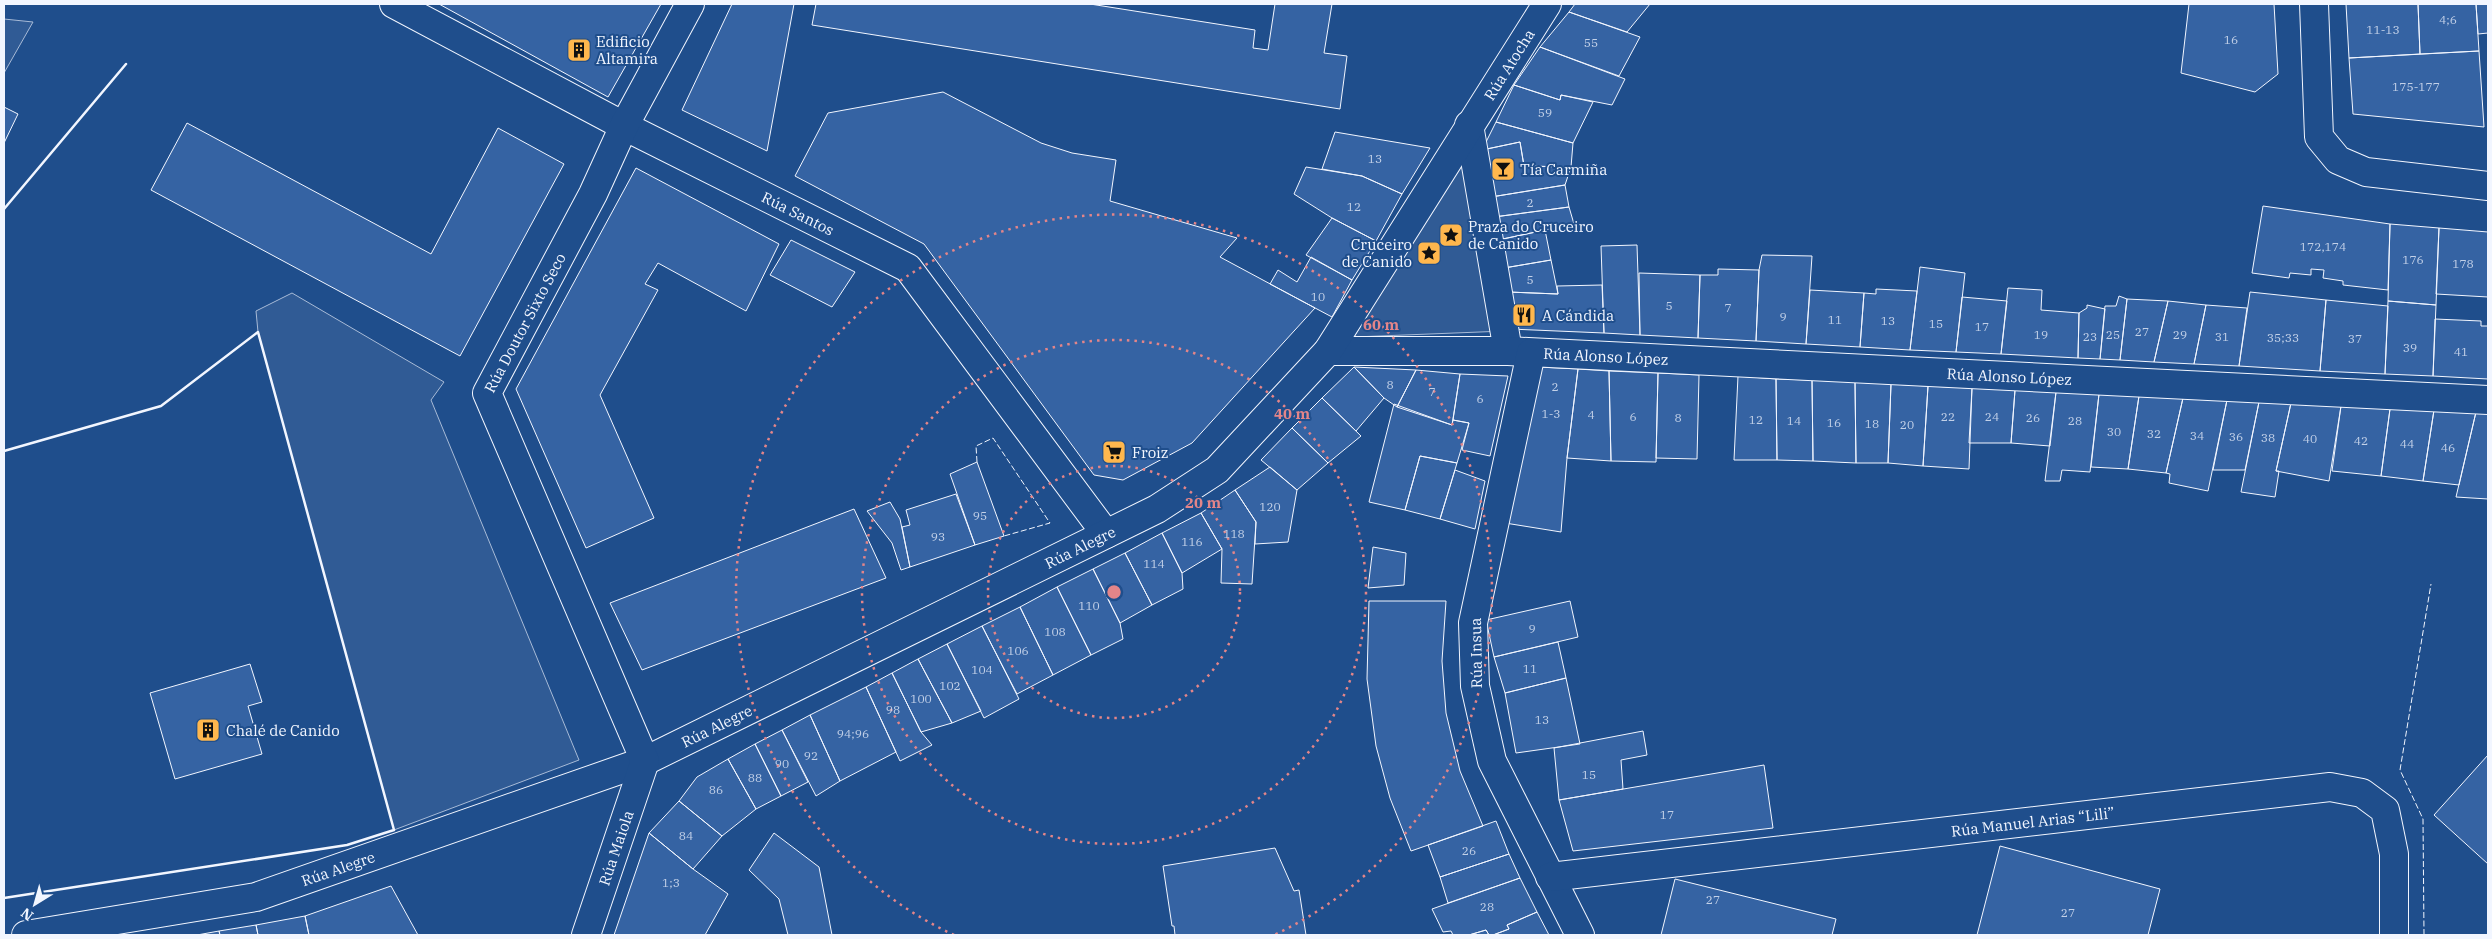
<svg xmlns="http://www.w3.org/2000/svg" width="2492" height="939" viewBox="0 0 2492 939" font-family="'IBM Plex Serif',serif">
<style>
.built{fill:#305b95;stroke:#a8bbd7}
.building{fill:#3563a3;stroke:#f2f6ff}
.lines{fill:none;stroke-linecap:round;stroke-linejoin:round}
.minor-casing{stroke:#f2f6ff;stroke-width:30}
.minor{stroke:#1f4e8c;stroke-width:28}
.fence{stroke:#f2f6ff;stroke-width:1;stroke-dasharray:6 2.5;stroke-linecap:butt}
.wall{stroke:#f2f6ff;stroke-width:2.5}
.ring{fill:none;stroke:#e38589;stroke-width:2.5;stroke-dasharray:2.5 5}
.labels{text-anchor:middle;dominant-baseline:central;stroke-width:4;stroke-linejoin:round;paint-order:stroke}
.number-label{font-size:12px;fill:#c3d1e8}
.poi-label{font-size:15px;fill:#f2f6ff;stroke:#1f4e8c;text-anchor:start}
.street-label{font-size:15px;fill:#f2f6ff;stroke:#1f4e8c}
.centre{fill:#e38589;stroke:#1f4e8c;stroke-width:2.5}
.ring-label{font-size:15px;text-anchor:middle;font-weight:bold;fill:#e38589;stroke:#1f4e8c;stroke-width:4;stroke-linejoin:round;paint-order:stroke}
</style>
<rect width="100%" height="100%" fill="#1f4e8c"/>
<path class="built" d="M4 19 33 22 4 73Z
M1472 139 1505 331 1354 337Z
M292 293 444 382 431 400 579 760 394 830 258 332 256 311Z"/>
<path class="building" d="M439 4H661L608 97Z
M732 4H794L767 151 682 110Z
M816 4H1090L1255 30 1253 48 1268 50 1275 4H1332L1324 53 1347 56 1340 109 812 25Z
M1575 4H1650L1627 32 1569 12Z
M2189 4H2274L2278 74 2255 92 2181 73Z
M2346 4H2418L2420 54 2349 58Z
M2418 4H2476L2479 51 2420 54Z
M2476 4H2488V33L2478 34Z
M1569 12 1640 37 1619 76 1540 47Z
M1540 47 1625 79 1612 105 1561 95 1560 100 1514 85Z
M2479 51 2484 127 2353 114 2349 58Z
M1514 85 1560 100 1561 95 1593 102 1573 143 1496 122Z
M943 92 1041 143 1072 153 1116 160 1110 201 1237 238 1220 257 1315 308 1192 443 1123 480 1094 475 924 244 795 176 828 113Z
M4 107 18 114 4 143Z
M1496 122 1573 143 1571 167 1524 166 1520 142 1482 150Z
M187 123 431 254 498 128 564 164 460 356 151 190Z
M1335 132 1430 148 1402 194 1362 176 1322 169Z
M1520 142 1524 166 1571 167 1565 185 1491 197 1482 150Z
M1306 167 1362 176 1402 194 1376 241 1332 218 1294 194Z
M636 168 779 244 746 311 658 263 645 284 658 290 600 395 654 518 586 548 516 389Z
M1565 185 1569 207 1494 217 1491 197Z
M2263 206 2390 224 2388 290 2343 285V281L2323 278 2324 270 2311 269V275L2290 273 2289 278 2252 273Z
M1569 207 1574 224 1498 240 1494 217Z
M1332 218 1376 241 1352 280 1306 255Z
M2390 224 2439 228 2436 305 2388 301Z
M2439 228 2488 232V297L2436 294Z
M1545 230 1551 260 1504 268 1498 240Z
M791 240 855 272 832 307 770 275Z
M1637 245 1640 335 1604 333 1601 246Z
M1762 255 1812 256 1806 344 1756 341 1759 270Z
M1311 257 1352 280 1332 317 1270 284 1278 270 1297 282Z
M1551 260 1558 294 1508 292 1504 268Z
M1920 267 1965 273 1956 352 1910 350Z
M1718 269 1759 270 1756 341 1698 338 1700 275H1718Z
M1639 273 1700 275 1698 338 1640 335Z
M1602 285 1604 333 1510 329 1508 292 1558 294 1557 286Z
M2008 288 2042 290 2041 310 2079 313 2078 358 2001 354Z
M1876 289 1917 291 1910 350 1860 347 1864 293 1876 294Z
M1810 290 1864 293 1860 347 1806 344Z
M2250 292 2326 300 2320 371 2239 366Z
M2119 296 2127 299 2120 360 2100 359 2105 306H2116Z
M1962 297 2007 301 2001 354 1956 352Z
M2127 299 2168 301 2154 362 2120 360Z
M2326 300 2388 306 2385 374 2320 371Z
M2168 301 2206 305 2194 364 2154 362Z
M2388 301 2436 305 2433 376 2385 374Z
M2087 305 2105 309 2100 359 2078 358 2079 313 2087 308Z
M2206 305 2247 308 2239 366 2194 364Z
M2435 319 2481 321V326H2488V379L2433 376Z
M1354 367 1416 370 1397 407 1384 398Z
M1354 367 1384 398 1356 431 1322 398Z
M1538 367 1578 369 1567 458 1561 532 1505 523Z
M1578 369 1609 371 1611 461 1567 458Z
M1416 370 1460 374 1452 425 1397 407Z
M1609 371 1658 373 1656 462 1611 461Z
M1658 373 1699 375 1697 459 1656 458Z
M1460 374 1508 376 1490 456 1462 450 1469 423 1453 420Z
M1738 376 1776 379 1777 460H1734Z
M1776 379 1812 380 1813 461 1777 460Z
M1812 380 1855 382 1856 463 1813 461Z
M1855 382 1891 384 1888 463H1856Z
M1891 384 1928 386 1923 466 1888 463Z
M1928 386 1972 388 1969 469 1923 466Z
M1972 388 2015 390 2011 443H1969Z
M2015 390 2056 392 2050 446 2011 443Z
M2056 392 2099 394 2090 472 2062 470 2060 481H2045Z
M2099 394 2139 396 2128 469 2091 467Z
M2139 396 2183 398 2166 473 2128 469Z
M1322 398 1361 436 1328 463 1292 428Z
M2183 398 2227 400 2208 491 2169 483 2170 474 2166 473Z
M2227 400 2259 402 2245 470H2213Z
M2259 402 2291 403 2276 471H2279L2275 497 2241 492Z
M2291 403 2341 406 2329 481 2276 471Z
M1394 404 1452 425 1453 420 1469 423 1457 463 1420 456 1405 510 1369 502Z
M2341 406 2390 409 2381 476 2332 471Z
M2390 409 2434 410 2423 481 2381 476Z
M2434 410 2476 412 2459 485 2423 481Z
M2476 412 2488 413V499L2456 497Z
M1292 428 1328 463 1297 490 1261 460Z
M1420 456 1457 463 1440 519 1405 510Z
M977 462 1004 536 975 545 950 474Z
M1270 467 1297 490 1288 542 1255 544 1256 522 1235 490Z
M1455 470 1485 481 1475 529 1440 519Z
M1235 490 1256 522 1252 584 1221 583 1222 549 1201 513Z
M956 494 975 545 910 567 902 527 910 525 906 510Z
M890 502 900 519 910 567 901 570 892 543 867 511Z
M854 509 886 578 642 670 610 603Z
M1201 513 1222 549 1182 573 1162 533Z
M1162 533 1182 573 1183 589 1152 605 1125 553Z
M1373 547 1406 553 1404 585 1368 588Z
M1125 553 1152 605 1120 623 1093 569Z
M1093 569 1120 623 1123 639 1091 655 1057 587Z
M1057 587 1091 655 1053 675 1020 607Z
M1369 601H1446L1442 661 1446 713 1460 771 1483 826 1411 851 1390 798 1376 746 1367 679Z
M1570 601 1578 637 1494 657 1486 620Z
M1020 607 1053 675 1017 694 982 626Z
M982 626 1019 699 984 718 947 644Z
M1558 642 1566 678 1505 693 1494 657Z
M947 644 981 711 952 723 918 659Z
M918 659 952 723 921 732 892 673Z
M250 664 262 702 248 706 262 754 175 779 150 693Z
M892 673 921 732 932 745 900 761 866 687Z
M1566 678 1580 744 1516 753 1505 693Z
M866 687 896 752 840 781 810 715Z
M810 715 840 781 816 796 782 730Z
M782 730 808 782 781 796 755 744Z
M1643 731 1647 755 1621 760 1623 789 1559 800 1554 748Z
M755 744 781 796 756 809 728 759Z
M2488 755V864L2434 815Z
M728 759 756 809 722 836 679 801 697 777Z
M1764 765 1773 828 1573 851 1559 800Z
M679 801 722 836 693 869 649 833Z
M1496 821 1509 854 1440 877 1428 845Z
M649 833 693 869 728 894 705 935H614Z
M774 833 819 867 832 935H788L779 899 749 870Z
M2000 846 2160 889 2148 935H1977Z
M1275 848 1294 891 1299 890 1306 935H1175L1174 926H1172L1163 866Z
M1509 854 1520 878 1448 903 1440 877Z
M1520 878 1537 912 1507 925 1509 929 1493 935H1489L1486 930 1469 935H1453L1451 931 1443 932 1432 909Z
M1675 879 1836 919 1832 935H1661Z
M391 886 418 935H309L305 916Z
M1537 912 1549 935H1493L1509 929 1507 925Z
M305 916 309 935H258L256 925Z
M256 925 258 935H220L219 931Z
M1486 930 1489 935H1469Z
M219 931 220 935H197Z"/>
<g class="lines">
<g class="minor-casing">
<g id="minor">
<path id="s1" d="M394 4 624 126 908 268 1106 534"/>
<path d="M2314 4 2319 137 2338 160 2366 172 2488 186"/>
<path d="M1469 125 1508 351"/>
<path id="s2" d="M1328 351H1508L2488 400"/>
<path d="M1531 353 1473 623 1475 686 1492 761 1580 935"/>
<path id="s3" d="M1550 877 2330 787 2362 793 2385 810 2394 854V935"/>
<path id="s4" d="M26 935 256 897 645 761 1157 509 1217 470 1328 351 1547 4"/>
<path id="s5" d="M586 935 645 761 487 393 593 194 624 126 690 4"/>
</g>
</g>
<use href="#minor" class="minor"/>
<path class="fence" d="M977 462 976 446 993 438 1050 523 1004 536
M2424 935 2423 819 2400 770 2431 584"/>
<path class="wall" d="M4 209 126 64
M4 451 161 406 258 332 394 830 347 845 4 898"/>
</g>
<g class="ring">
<circle cx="1114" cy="592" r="126"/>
<circle cx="1114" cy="592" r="252"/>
<path d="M954 935A378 378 0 1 1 1274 935"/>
</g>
<defs>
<g id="building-square" transform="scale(1.25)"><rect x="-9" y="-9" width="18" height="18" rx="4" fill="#ffb74d" stroke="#1f4e8c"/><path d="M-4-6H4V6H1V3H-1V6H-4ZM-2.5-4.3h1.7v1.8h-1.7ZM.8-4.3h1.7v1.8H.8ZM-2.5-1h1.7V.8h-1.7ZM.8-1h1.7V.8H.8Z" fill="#111"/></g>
<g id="bar-square" transform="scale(1.25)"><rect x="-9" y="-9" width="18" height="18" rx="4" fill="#ffb74d" stroke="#1f4e8c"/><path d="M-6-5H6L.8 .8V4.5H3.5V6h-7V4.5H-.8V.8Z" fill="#111"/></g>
<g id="sight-square" transform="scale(1.25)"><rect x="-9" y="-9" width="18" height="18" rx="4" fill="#ffb74d" stroke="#1f4e8c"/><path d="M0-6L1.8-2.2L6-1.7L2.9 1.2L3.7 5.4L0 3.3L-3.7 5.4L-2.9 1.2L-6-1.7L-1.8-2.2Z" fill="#111"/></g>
<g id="restaurant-square" transform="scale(1.25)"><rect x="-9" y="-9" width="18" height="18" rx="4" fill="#ffb74d" stroke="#1f4e8c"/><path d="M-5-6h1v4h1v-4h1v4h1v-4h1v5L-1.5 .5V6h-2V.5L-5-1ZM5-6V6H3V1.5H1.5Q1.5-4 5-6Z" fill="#111"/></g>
<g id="supermarket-square" transform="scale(1.25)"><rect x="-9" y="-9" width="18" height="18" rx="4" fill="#ffb74d" stroke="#1f4e8c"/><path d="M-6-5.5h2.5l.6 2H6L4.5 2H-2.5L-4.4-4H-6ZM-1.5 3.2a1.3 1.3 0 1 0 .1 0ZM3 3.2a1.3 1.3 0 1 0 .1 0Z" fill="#111"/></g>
</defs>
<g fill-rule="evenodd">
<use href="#building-square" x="579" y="50"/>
<use href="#bar-square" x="1503" y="169"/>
<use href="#sight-square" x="1451" y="235"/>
<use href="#sight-square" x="1429" y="253"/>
<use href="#restaurant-square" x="1524" y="315"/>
<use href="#supermarket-square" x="1114" y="452"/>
<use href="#building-square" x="208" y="730"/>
</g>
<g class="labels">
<g class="number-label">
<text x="2448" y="19">4;6</text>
<text x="2383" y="29">11-13</text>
<text x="2231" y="39">16</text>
<text x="1591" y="42">55</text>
<text x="2416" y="86">175-177</text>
<text x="1545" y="112">59</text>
<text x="1375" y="158">13</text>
<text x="1530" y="202">2</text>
<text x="1354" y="206">12</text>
<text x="2323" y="246">172,174</text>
<text x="2413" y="259">176</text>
<text x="2463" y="263">178</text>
<text x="1530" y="279">5</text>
<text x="1318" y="296">10</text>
<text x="1669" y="305">5</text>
<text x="1728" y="307">7</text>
<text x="1783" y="316">9</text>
<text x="1835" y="319">11</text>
<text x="1888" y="320">13</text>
<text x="1936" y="323">15</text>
<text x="1982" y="326">17</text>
<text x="2142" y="331">27</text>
<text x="2041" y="334">19</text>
<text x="2113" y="334">25</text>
<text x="2180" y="334">29</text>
<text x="2090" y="336">23</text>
<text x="2222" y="336">31</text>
<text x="2283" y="337">35;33</text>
<text x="2355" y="338">37</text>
<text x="2410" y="347">39</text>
<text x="2461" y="351">41</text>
<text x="1390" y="384">8</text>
<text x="1555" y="386">2</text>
<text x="1432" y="391">7</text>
<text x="1480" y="398">6</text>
<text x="1551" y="413">1-3</text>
<text x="1591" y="414">4</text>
<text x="1633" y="416">6</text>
<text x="1948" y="416">22</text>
<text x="1992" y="416">24</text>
<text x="1678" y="417">8</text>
<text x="2033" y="417">26</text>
<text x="1756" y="419">12</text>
<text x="1794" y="420">14</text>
<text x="2075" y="420">28</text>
<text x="1834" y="422">16</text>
<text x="1872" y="423">18</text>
<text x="1907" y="424">20</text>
<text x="2114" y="431">30</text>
<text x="2154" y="433">32</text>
<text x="2197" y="435">34</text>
<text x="2236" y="436">36</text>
<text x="2268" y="437">38</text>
<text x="2310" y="438">40</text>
<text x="2361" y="440">42</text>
<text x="2407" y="443">44</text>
<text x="2448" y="447">46</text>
<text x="1270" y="506">120</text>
<text x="980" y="515">95</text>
<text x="1234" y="533">118</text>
<text x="938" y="536">93</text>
<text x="1192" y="541">116</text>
<text x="1154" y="563">114</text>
<text x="1089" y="605">110</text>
<text x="1532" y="628">9</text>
<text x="1055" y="631">108</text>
<text x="1018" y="650">106</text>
<text x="1530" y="668">11</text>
<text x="982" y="669">104</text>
<text x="950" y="685">102</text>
<text x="921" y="698">100</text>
<text x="893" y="709">98</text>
<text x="1542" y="719">13</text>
<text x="853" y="733">94;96</text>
<text x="811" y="755">92</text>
<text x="782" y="763">90</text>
<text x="1589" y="774">15</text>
<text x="755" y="777">88</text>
<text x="716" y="789">86</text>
<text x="1667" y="814">17</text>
<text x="686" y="835">84</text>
<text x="1469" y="850">26</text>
<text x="671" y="882">1;3</text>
<text x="1713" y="899">27</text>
<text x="1487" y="906">28</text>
<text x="2068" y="912">27</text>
</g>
<g class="poi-label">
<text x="596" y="41">Edificio<tspan x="596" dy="17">Altamira</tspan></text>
<text x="1520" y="169">Tía Carmiña</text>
<text x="1468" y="226">Praza do Cruceiro<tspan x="1468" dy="17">de Canido</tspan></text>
<text x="1412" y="244" text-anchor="end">Cruceiro<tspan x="1412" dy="17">de Canido</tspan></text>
<text x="1542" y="315">A Cándida</text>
<text x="1132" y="452">Froiz</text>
<text x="226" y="730">Chalé de Canido</text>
</g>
<g class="street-label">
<text stroke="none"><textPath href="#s4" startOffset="1789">Rúa Atocha</textPath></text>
<text stroke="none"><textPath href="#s1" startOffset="455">Rúa Santos</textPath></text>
<text stroke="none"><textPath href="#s5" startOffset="664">Rúa Doutor Sixto Seco</textPath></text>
<text stroke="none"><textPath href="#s2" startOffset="278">Rúa Alonso López</textPath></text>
<text stroke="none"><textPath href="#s2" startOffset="682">Rúa Alonso López</textPath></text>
<text stroke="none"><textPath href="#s4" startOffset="1130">Rúa Alegre</textPath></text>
<text transform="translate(1476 653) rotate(-91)">Rúa Insua</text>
<text stroke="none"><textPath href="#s4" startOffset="725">Rúa Alegre</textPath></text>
<text stroke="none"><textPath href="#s3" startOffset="486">Rúa Manuel Arias “Lili”</textPath></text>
<text stroke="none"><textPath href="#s5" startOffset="92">Rúa Maiola</textPath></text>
<text stroke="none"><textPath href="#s4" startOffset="320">Rúa Alegre</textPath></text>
</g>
</g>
<circle cx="1114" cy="592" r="8" class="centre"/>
<g class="ring-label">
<text x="1381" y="330">60 m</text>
<text x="1292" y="419">40 m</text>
<text x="1203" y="508">20 m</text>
</g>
<rect width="2492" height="939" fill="none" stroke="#f2f6ff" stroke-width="10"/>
<g transform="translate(35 904) rotate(217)" stroke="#1f4e8c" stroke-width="4" paint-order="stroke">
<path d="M0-4L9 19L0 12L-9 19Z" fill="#f2f6ff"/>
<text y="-8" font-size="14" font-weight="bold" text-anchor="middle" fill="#f2f6ff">N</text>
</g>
</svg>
